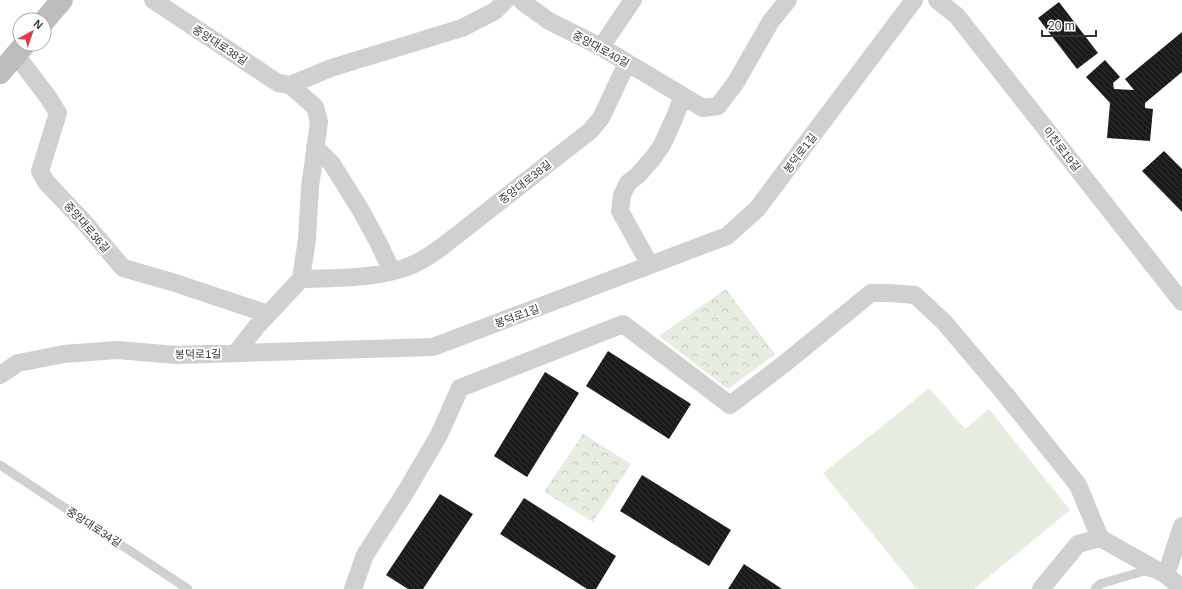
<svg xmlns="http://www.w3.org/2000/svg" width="1182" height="589" viewBox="0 0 1182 589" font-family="Helvetica,'Noto Sans KR',sans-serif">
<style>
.park{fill:url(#park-crowns)}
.pitch{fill:#e6ecdf}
.building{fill:url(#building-back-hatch)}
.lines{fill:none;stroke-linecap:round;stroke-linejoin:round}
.lane{stroke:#d0d0d0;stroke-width:9}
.street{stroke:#d0d0d0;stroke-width:18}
.secondary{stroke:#bdbdbd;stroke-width:22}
.labels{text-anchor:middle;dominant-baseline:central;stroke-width:4;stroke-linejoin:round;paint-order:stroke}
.street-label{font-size:11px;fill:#333;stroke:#fff}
</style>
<defs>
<pattern id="park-crowns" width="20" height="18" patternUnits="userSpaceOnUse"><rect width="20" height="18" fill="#e6ecdf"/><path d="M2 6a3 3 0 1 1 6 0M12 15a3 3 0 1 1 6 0" fill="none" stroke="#c6cbc0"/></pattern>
<pattern id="building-back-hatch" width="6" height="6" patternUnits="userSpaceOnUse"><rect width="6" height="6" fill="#1a1a1a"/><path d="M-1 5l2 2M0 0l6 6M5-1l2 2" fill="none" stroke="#333"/></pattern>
</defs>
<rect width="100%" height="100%" fill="#fff"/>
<path class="park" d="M726 289 775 354 728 389 659 336Z
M583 434 631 464 593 522 544 492Z"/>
<path class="pitch" d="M929 388 965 429 989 409 1070 510 974 589H917L823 473 900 412Z"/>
<path class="building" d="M1059 2 1098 53 1077 69 1038 18Z
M1182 32V72L1145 103V108L1153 109 1150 141 1107 138 1110 103 1086 77 1105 60 1120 77 1113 83 1114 89 1134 90 1125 79Z
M1164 151 1182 169V212L1142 171Z
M608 351 691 404 669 439 586 386Z
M545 372 579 393 527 477 494 456Z
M642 475 731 530 709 566 620 511Z
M440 494 473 514 423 589H408L386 575Z
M524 498 616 556 596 589H587L500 534Z
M744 564 782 589H728Z"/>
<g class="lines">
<path class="lane" d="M0 465 188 589
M1095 589 1100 584 1144 571 1153 573"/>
<path class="street" d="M153 0 278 83 290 85 315 107 319 122 310 187 307 239 301 279
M521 0 524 3 549 21 601 47 703 108 718 106 736 82 771 21 788 0
M937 0 957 16 1182 302
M601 47 633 0
M16 55 48 97 58 113 40 171 46 182 84 222 123 268 172 282 268 314
M290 85 331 68 462 28 495 11 506 0
M315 147 332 164 360 209 378 242 392 271
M650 265 620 211 622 195 628 183 638 175 653 158 662 145 674 119 683 96
M236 353 257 326 301 279C337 278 389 279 420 261 428 257 436 251 443 246L590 131 601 118 627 63
M0 375 18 363 64 354 117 350 177 355 433 347 727 236 757 209 914 0
M1166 575 1182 526
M353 589 365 555 405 493 439 435 460 388 623 324 730 405 784 364 871 293H890L915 295 944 322 1005 394 1078 485 1100 538
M1041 589 1078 544 1100 538 1166 575 1182 588"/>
<path class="secondary" d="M44 21 62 0
M0 73 25 44"/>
</g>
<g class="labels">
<g class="street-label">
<text transform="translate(220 45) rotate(33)">중앙대로38길</text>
<text transform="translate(601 49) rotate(29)">중앙대로40길</text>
<text transform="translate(1062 149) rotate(52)">이천로19길</text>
<text transform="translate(800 153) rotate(-53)">봉덕로1길</text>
<text transform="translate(525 182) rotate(-38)">중앙대로38길</text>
<text transform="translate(87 227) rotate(49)">중앙대로36길</text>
<text transform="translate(517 316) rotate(-20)">봉덕로1길</text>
<text transform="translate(198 354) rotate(-1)">봉덕로1길</text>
<text transform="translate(94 527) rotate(33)">중앙대로34길</text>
</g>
</g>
<g transform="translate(32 32) rotate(40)"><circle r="19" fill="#ffffff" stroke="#adadad"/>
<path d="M0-3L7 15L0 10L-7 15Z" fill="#e63946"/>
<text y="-6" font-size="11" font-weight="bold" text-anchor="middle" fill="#333333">N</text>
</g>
<path d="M1042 30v6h54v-6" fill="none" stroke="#333333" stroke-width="2"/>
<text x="1048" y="30" font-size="12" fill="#333333" stroke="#ffffff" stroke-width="3" paint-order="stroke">20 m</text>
</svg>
